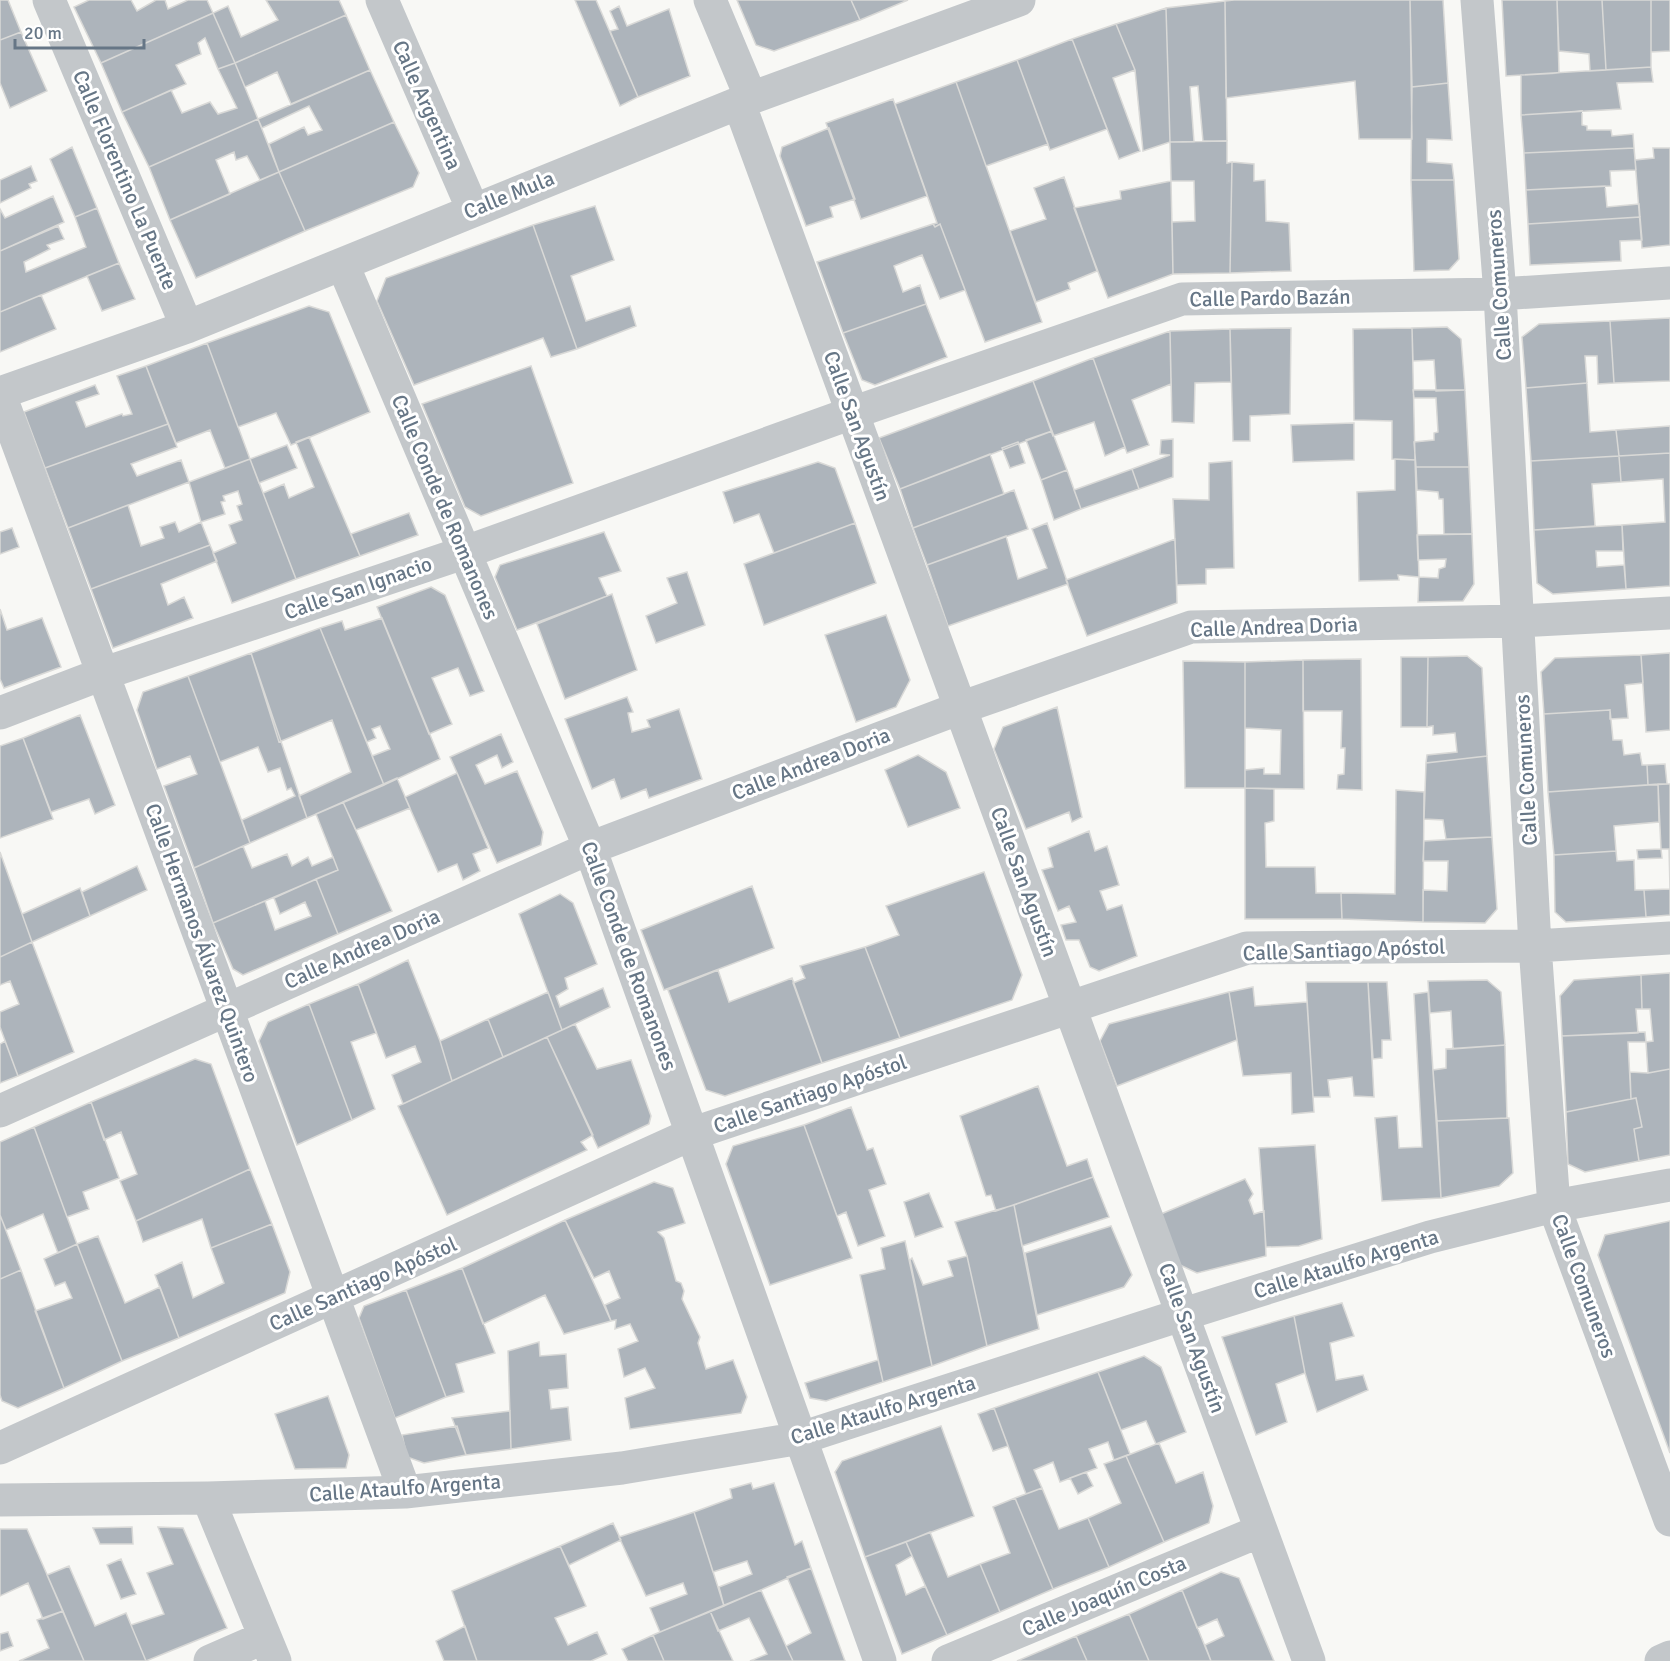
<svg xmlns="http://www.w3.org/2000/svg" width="1670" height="1661" viewBox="0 0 1670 1661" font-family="Signika,sans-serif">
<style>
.building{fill:#adb4bb;stroke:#d9d9d7;stroke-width:1.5}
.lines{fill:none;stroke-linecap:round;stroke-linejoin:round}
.minor{stroke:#c3c7ca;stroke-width:33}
.labels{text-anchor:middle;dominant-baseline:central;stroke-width:6;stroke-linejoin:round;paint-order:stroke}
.street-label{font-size:21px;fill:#667686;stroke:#fff}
</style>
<rect width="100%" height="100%" fill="#f8f8f5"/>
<path class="building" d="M0 0H8L21 32 0 40Z
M89 0H131L137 11 156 0H165L168 9 188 0H207L213 13 101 63 74 7Z
M266 0H339L346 15 235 63 213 13 228 6 241 37 278 20Z
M575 0H596L638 97 620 106Z
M737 0H851L860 20 774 51 756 45Z
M851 0H908L860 20Z
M1234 0H1410L1412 139H1359L1355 81 1226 98 1225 1Z
M1410 0H1443L1448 83 1412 87Z
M1502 0H1557L1559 73 1506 76Z
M1557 0H1602L1606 70 1590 71 1589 54 1559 51Z
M1602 0H1651V67L1606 70Z
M1651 0H1670V51L1651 52Z
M1225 1 1227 141H1203L1198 86 1190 87 1194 142H1170L1166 8Z
M619 6 627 26 669 9 690 76 638 97 610 31 618 29 610 11Z
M1166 8 1170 142 1143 151 1135 70 1116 24Z
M213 13 235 63 218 69 205 38 198 43 201 54 176 65 186 84 122 112 101 63Z
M346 15 370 70 291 104 277 72 245 87 235 63Z
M1116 24 1135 70 1113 78 1140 151 1119 159 1072 39Z
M21 32 47 91 10 108 0 83V40Z
M1072 39 1107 129 1050 150 1017 60Z
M1017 60 1048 144 986 166 956 82Z
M235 63 258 119 149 167 122 112 171 90 182 113 210 102 218 114 237 108 218 69Z
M1651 67 1653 82 1617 83 1621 109 1521 115V75Z
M370 70 394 122 279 172 269 144 304 127 308 135 322 130 309 106 262 128 258 119Z
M956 82 1042 322 985 342 940 224 935 227 933 224 937 223 895 104Z
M1448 83 1452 140 1427 139V162L1452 164 1454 180H1411L1412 87Z
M893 99 927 196 861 219 826 123Z
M1582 111V125L1587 126V130H1611L1612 136 1633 134 1634 148 1524 153 1521 115Z
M258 119 279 172 260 180 247 156 236 160 234 152 216 160 230 194 170 220 149 167Z
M394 122 419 173 413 187 305 231 279 172Z
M829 128 855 199 830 207 833 217 806 226 780 156 782 147Z
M1227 141V163L1232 162 1230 273 1173 274 1172 222 1195 221 1194 181H1171L1170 142Z
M72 147 97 208 75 217 50 159Z
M1634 148 1636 170 1610 171 1611 186 1526 190 1524 153Z
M1653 148H1670V245L1642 248 1635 160 1654 158Z
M1232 162 1254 164V181L1265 180 1266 221 1289 223 1291 271 1230 273Z
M31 166 37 181 29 184 31 188 0 203V180Z
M279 172 305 231 196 278 170 220Z
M1064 177 1097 271 1068 283 1070 289 1036 302 1010 231 1046 219 1034 188Z
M1411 180H1454L1459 259 1449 270 1414 271Z
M1171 181 1173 274 1108 298 1074 208 1121 199 1120 191Z
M1605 186 1607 207 1639 204 1640 217 1528 224 1526 190Z
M53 196 64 222 0 251V209L5 218Z
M595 206 614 260 571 276 586 321 630 306 636 326 577 349 533 225Z
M97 208 119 263 0 312V251L58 226 64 239 47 245 50 249 24 262 26 272 86 247 75 217Z
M1640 217 1642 240 1620 241 1621 261 1530 265 1528 224Z
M933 224 935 227 940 224 965 290 940 299 922 255 894 266 903 292 920 285 926 304 843 333 817 262Z
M533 225 577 349 551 357 543 338 414 385 377 301 386 278Z
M119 263 135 299 102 311 87 276Z
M41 295 56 329 0 352V312Z
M926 304 947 357 875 385 862 380 843 333Z
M309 306 329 312 370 412 291 445 276 413 238 427 207 343Z
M1670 318V381L1614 383 1610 321Z
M1610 321 1614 383 1598 384 1597 356H1585L1587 383 1526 388 1522 337 1539 324Z
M1447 327 1461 339 1465 390 1436 391 1434 360 1413 361 1412 328Z
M1291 328 1290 414 1250 416V441H1233L1230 329Z
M1412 328 1415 460 1392 459V421L1354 420 1353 329Z
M1230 329 1231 382 1195 383 1194 423 1172 422 1170 331Z
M1170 331 1171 384 1132 400 1149 445 1127 453 1093 358Z
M207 343 250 459 225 468 210 430 176 443 146 366Z
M1093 358 1125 447 1105 456 1094 422 1053 436 1033 381Z
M146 366 168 424 45 468 24 412 95 385 99 394 76 402 86 427 122 414 123 416 132 414 117 376Z
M531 366 573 483 481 516 465 507 422 404Z
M1033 381 1052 431 900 489 879 438Z
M1587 383 1590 432 1616 430 1619 456 1531 461 1526 388Z
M1413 390H1465L1469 467H1416L1414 442 1434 440V433L1438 432 1436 398H1414Z
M1354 423V460L1293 462 1291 425Z
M168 424 177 447 131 464 137 476 181 460 189 482 68 528 45 468Z
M1670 426V453L1619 456 1616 430Z
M1052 431 1067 470 1041 480 1026 440Z
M309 437 360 556 296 579 263 493 284 484 289 498 314 487 296 442Z
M1173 439V477L1139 489 1132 469 1170 455 1160 454 1161 440Z
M1018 442 1025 463 1010 468 1002 448Z
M287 445 297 468 259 483 250 459Z
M1670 453V586L1626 589 1622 525 1665 522 1663 479 1621 482 1619 456Z
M990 454 1004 494 913 528 900 489Z
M1619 456 1621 482 1592 484 1595 526 1534 530 1531 461Z
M250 459 296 579 232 603 213 553 236 543 229 525 242 520 237 506 242 504 238 491 223 496 225 501 221 502 225 514 201 522 189 482Z
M1395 459 1415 460 1419 577 1398 575 1399 580 1359 581 1357 492 1395 490Z
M1232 461 1234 568 1206 569V584L1177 585 1173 499 1209 500V463Z
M818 462 835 468 855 523 774 553 759 514 734 523 723 492Z
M1416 467H1469L1472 534H1444L1443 499H1439L1438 492 1417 490Z
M1132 469 1139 489 1081 509 1074 490Z
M1067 470 1081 509 1054 520 1041 480Z
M1014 490 1028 529 927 565 913 528Z
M128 505 141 546 164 538 160 527 175 522 179 532 201 522 210 545 91 589 68 528Z
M409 513 418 535 360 556 351 534Z
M855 523 876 583 764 625 744 564Z
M1047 523 1068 584 948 626 927 565 1006 536 1018 579 1047 568 1032 529Z
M1622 525 1623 551H1596L1597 567 1624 565 1626 589 1553 594 1537 583 1534 530Z
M12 528 19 547 0 554V532Z
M604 532 621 571 599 578 607 596 517 630 495 577 500 565Z
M1472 534 1474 584 1463 601 1418 602 1419 577 1438 578 1439 569 1445 567 1446 559 1418 560 1417 535Z
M1175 539 1177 603 1087 636 1066 580Z
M210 545 217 561 161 584 168 605 184 597 193 618 113 648 91 589Z
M687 572 705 625 656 643 646 616 677 603 667 578Z
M431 587 445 595 484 691 470 696 458 668 432 678 452 724 429 734 377 607Z
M612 594 637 670 565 699 537 624Z
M0 609 7 630 42 618 61 667 4 688 0 679Z
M886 615 910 680 896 707 856 722 825 635Z
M382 618 440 759 384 785 372 756 390 749 380 726 372 729 376 738 367 742 320 628 342 621 345 630Z
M320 628 384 785 307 818 299 796 351 772 332 720 279 742 251 653Z
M251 653 307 818 250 843 242 820 295 796 291 788 287 790 280 768 268 772 258 747 220 762 188 676Z
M1670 653V730L1646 732 1641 655Z
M1641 655 1643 683 1625 685 1628 718 1610 719V710L1544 714 1541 672 1555 658Z
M1467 656 1482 668 1487 756 1426 763 1427 755 1457 752 1455 733 1433 735V726L1427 727 1428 657Z
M1401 657H1428L1427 727H1401Z
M1361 659 1362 790 1337 789 1338 775 1344 774 1345 748H1341L1342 711H1303V660Z
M1303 660 1304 789 1245 788V770L1264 768V774H1280L1281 730 1245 728V662Z
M1183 661 1245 662V788H1185Z
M188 676 250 843 194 868 164 786 197 774 190 756 157 769 137 710 143 692Z
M627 697 633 712 628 713 632 732 650 727 647 720 679 709 702 779 649 798 646 789 621 799 614 779 592 789 565 719Z
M1057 707 1082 817 1072 822 1069 812 1026 829 994 749 1003 727Z
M1610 710 1613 740H1622L1624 755 1640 753 1642 765H1647L1648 785 1548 792 1544 714Z
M80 715 115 805 95 814 89 799 51 812 23 738Z
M501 734 513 762 502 768 497 755 476 765 485 784 517 771 543 832 541 845 497 863 450 757Z
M23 738 53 819 0 838V746Z
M918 755 946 772 960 808 908 827 885 770Z
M1487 756 1492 837 1446 839 1443 820 1424 819 1426 763Z
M1665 764 1667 784 1648 785 1647 765Z
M457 773 488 848 473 854 480 871 463 880 457 864 438 872 405 797Z
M397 778 410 808 356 830 343 802Z
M1658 784 1659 822 1614 826 1616 851 1554 855 1548 792Z
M1658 784H1670V915L1646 917 1644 890 1670 889 1669 849H1661Z
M1245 788 1274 789V821L1265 823 1266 867H1315L1316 893H1341L1342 919H1245Z
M1396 790 1424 792 1423 922 1342 919 1341 893 1395 894Z
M343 802 392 911 338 934 316 879 338 870 316 814Z
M1089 831 1095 851 1107 846 1119 885 1100 891 1107 910 1122 905 1137 956 1099 971 1090 967 1079 940H1066L1061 925 1076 922 1069 906 1058 911 1042 870 1053 867 1048 848Z
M1492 837 1497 909 1485 923 1423 922V890L1447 891 1448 861H1423L1424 841Z
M243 846 252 868 287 854 292 866 308 857 312 866 333 857 338 870 213 923 194 868Z
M1661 849 1662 858 1638 859 1637 850Z
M1616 851 1617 861 1634 860 1635 890H1644L1646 917 1566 922 1555 912 1554 855Z
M0 852 32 942 0 957Z
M137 866 147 890 90 916 82 892Z
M984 872 1022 975 1012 1000 900 1038 865 947 899 935 886 906Z
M316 879 338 934 243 975 233 969 213 923 265 901 275 930 311 916 305 902 280 914 274 898Z
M752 886 774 948 664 990 641 930Z
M80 888 90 916 32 942 22 914Z
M560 894 573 903 597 964 565 978 568 989 556 996 560 1007 603 988 610 1007 562 1030 519 914Z
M32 942 74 1052 18 1076 0 1027V1012L19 1004 10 981 0 985V957Z
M865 947 900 1038 822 1063 793 983 805 978 800 966Z
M408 960 440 1041 452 1081 403 1104 392 1075 421 1062 415 1046 386 1058 358 984Z
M718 970 729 1002 792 978 822 1063 725 1096 706 1090 668 990Z
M1670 973V1069L1648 1073 1646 1042 1653 1041 1650 1009H1642L1641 975Z
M1641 975 1642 1009H1636L1638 1033 1562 1036 1560 996 1574 980Z
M1487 980 1501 992 1505 1045 1453 1049 1451 1011 1430 1013 1428 981Z
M1306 982H1368L1374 1097 1354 1096 1352 1077 1328 1080 1330 1097H1313Z
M1368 982H1387L1391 1040H1382V1058L1373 1059Z
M358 984 376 1033 351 1042 375 1109 352 1120 309 1004Z
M1253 987 1255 1006 1307 1002 1314 1112 1292 1114 1291 1073 1243 1076 1229 992Z
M548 992 562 1030 503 1057 488 1019Z
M1229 992 1237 1040 1117 1086 1100 1041 1109 1024Z
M1428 992 1441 1198 1382 1201 1375 1118 1397 1116 1399 1148 1422 1147 1414 994Z
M309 1004 352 1120 297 1145 259 1041 268 1022Z
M488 1019 503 1057 452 1081 440 1041Z
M575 1024 597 1069 631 1060 651 1116 649 1124 598 1148 547 1037Z
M1645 1032 1646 1042H1628L1631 1099 1566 1112 1562 1036Z
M547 1037 593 1135 581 1142 587 1150 447 1215 398 1106Z
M5 1041 18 1076 0 1083V1044Z
M1505 1045 1507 1118 1437 1121 1433 1070 1446 1068V1049Z
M195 1059 211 1064 250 1169 136 1221 120 1181 137 1174 121 1132 104 1140 91 1102Z
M1670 1069V1155L1639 1161 1634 1129 1642 1127 1636 1098 1631 1099 1630 1072 1648 1073Z
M1038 1086 1067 1166 1087 1159 1093 1177 996 1211 991 1195 986 1196 960 1116Z
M1636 1098 1642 1127 1634 1129 1639 1161 1585 1172 1568 1164 1566 1112Z
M91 1102 119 1178 83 1192 89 1209 67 1217 34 1127Z
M851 1107 867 1150 873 1148 886 1184 869 1190 885 1236 858 1246 846 1212 837 1216 804 1125Z
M1509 1118 1513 1173 1499 1186 1441 1198 1437 1121Z
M804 1125 852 1258 770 1285 726 1164 733 1146Z
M34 1127 77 1244 58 1253 43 1214 6 1230 0 1215V1142Z
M1315 1145 1322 1239 1299 1246 1266 1247 1259 1148Z
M250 1169 272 1224 211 1248 202 1219 143 1242 136 1221Z
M1093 1177 1109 1217 1022 1246 1014 1205Z
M1245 1179 1253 1194 1249 1200 1254 1214 1264 1211 1266 1256 1197 1273 1180 1265 1161 1214Z
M654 1182 673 1188 685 1223 658 1232 664 1238 676 1281 681 1283 684 1291 682 1299 700 1337 698 1343 706 1369 733 1360 747 1397 741 1413 630 1429 625 1398 655 1388 645 1368 624 1377 618 1349 638 1341 630 1324 615 1329 616 1320 611 1321 605 1305 620 1298 609 1271 594 1278 565 1220Z
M929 1193 943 1227 915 1237 904 1202Z
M1014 1205 1039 1329 987 1346 967 1256 955 1222Z
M0 1215 21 1270 0 1279Z
M565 1220 611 1321 564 1334 545 1295 483 1324 462 1268Z
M1670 1221V1453L1598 1255 1605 1235Z
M272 1224 290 1272 285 1293 179 1338 155 1275 182 1262 193 1298 224 1283 211 1248Z
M1111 1226 1132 1275 1124 1287 1037 1315 1025 1253Z
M98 1236 125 1303 160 1287 179 1338 122 1361 77 1244Z
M905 1241 932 1366 883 1382 860 1275 885 1269 881 1248Z
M77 1244 122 1361 64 1388 35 1311 72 1298 65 1282 55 1286 44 1259Z
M967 1256 987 1346 932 1366 910 1260 912 1258 923 1285 953 1276 948 1261Z
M462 1268 495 1353 456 1364 464 1392 446 1397 406 1290Z
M21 1270 64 1388 18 1408 2 1401 0 1395V1279Z
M406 1290 446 1397 395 1418 359 1318 364 1306Z
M1342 1303 1354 1336 1330 1343 1336 1380 1363 1375 1368 1390 1317 1412 1305 1373 1294 1316Z
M1294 1316 1305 1373 1276 1384 1287 1422 1256 1435 1222 1337Z
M539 1342 540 1356 566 1354 568 1388 549 1390 551 1409 568 1407 571 1440 511 1449 508 1351Z
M1144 1356 1161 1367 1186 1432 1156 1444 1146 1421 1121 1430 1098 1372Z
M878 1360 883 1382 826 1401 810 1398 805 1383Z
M1098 1372 1130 1454 1114 1460 1108 1442 1089 1449 1097 1468 1060 1482 1053 1462 1034 1470 1042 1488 1026 1494 994 1408Z
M328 1396 349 1455 346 1468 295 1469 275 1414Z
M994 1408 1008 1446 993 1451 978 1414Z
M510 1411 511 1449 466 1455 452 1418Z
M457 1426 466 1455 424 1463 407 1457 402 1435Z
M941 1426 974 1516 865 1557 835 1472 842 1461Z
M1159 1443 1176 1483 1203 1472 1213 1506 1209 1523 1164 1542 1126 1456Z
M1126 1456 1164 1542 1109 1567 1088 1518 1121 1503 1104 1464Z
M1086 1472 1093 1486 1078 1494 1070 1478Z
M751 1483 753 1489 774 1483 795 1545 802 1541 811 1568 724 1606 719 1587 752 1574 747 1561 713 1572 694 1512 732 1498 730 1489Z
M1042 1488 1059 1529 1088 1518 1109 1567 1053 1589 1015 1498Z
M1015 1498 1053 1589 1000 1612 980 1564 1010 1553 993 1507Z
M694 1512 724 1606 660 1632 650 1608 687 1594 683 1583 646 1596 619 1537Z
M613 1523 621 1540 569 1565 560 1546Z
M132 1527 133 1544H100L93 1528Z
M158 1527 183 1528 227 1628 146 1661 131 1625 164 1614 147 1573 173 1564Z
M0 1529H27L63 1611 43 1619 28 1583 0 1596Z
M930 1532 948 1577 980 1564 1000 1612 947 1635 906 1542Z
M906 1542 912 1556 896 1565 906 1595 925 1586 947 1635 902 1654 865 1557Z
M560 1546 586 1606 555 1618 568 1645 597 1632 607 1654 591 1661H477L452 1591Z
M121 1559 136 1594 121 1599 107 1565Z
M69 1566 95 1626 126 1613 146 1661H84L47 1575Z
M811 1568 845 1661H793L786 1646 811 1633 787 1577Z
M1221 1572 1239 1578 1274 1661H1211L1205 1645 1224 1636 1217 1619 1197 1628 1182 1590Z
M761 1590 786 1646 793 1661H750L767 1654 749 1618 718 1631 710 1611Z
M1182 1590 1211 1661H1149L1129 1614Z
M63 1611 84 1661H19L49 1648 37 1620Z
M710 1611 733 1661H664L653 1635Z
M1129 1614 1149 1661H1087L1076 1636Z
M465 1626 477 1661H444L436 1641Z
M8 1632 13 1646 0 1651V1634Z
M653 1635 664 1661H628L622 1649Z
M1076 1636 1087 1661H1017Z"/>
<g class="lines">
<path class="minor" d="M49 0 187 327
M382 0 473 210
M710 0 751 98
M1477 0 1500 294 1535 946 1554 1206 1670 1520
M739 103 1309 1661
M343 265 590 848 880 1661
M0 393 187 327 751 98 1019 0
M0 395 405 1492
M0 713 102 674 463 553 852 413 1182 299 1500 294 1670 283
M0 1111 590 848 960 708 1191 627 1518 621 1670 613
M0 1448 694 1133 1247 948 1535 946 1670 938
M208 1498 275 1661
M0 1500 208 1498 405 1492 622 1468 801 1438 1184 1314 1430 1237 1554 1206 1670 1185
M210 1661 265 1637
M948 1661 1260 1531
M1661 1661 1670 1657"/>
</g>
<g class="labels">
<g class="street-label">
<text transform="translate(427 105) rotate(66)">Calle Argentina</text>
<text transform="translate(125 180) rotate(67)">Calle Florentino La Puente</text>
<text transform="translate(509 195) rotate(-22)">Calle Mula</text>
<text transform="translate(1499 285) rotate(-94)">Calle Comuneros</text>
<text transform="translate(1270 298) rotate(-1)">Calle Pardo Bazán</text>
<text transform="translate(857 426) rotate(70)">Calle San Agustín</text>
<text transform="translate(445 507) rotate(67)">Calle Conde de Romanones</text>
<text transform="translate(358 588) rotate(-19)">Calle San Ignacio</text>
<text transform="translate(1274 627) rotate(-2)">Calle Andrea Doria</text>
<text transform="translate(811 764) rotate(-21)">Calle Andrea Doria</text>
<text transform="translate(1526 770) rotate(-93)">Calle Comuneros</text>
<text transform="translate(1024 882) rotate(70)">Calle San Agustín</text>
<text transform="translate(202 943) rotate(70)">Calle Hermanos Álvarez Quintero</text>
<text transform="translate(362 949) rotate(-24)">Calle Andrea Doria</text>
<text transform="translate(1344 950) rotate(-2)">Calle Santiago Apóstol</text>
<text transform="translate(629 956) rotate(70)">Calle Conde de Romanones</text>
<text transform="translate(810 1094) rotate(-19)">Calle Santiago Apóstol</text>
<text transform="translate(1346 1264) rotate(-17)">Calle Ataulfo Argenta</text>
<text transform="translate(363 1284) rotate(-24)">Calle Santiago Apóstol</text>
<text transform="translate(1584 1286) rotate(70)">Calle Comuneros</text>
<text transform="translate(1192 1338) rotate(70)">Calle San Agustín</text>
<text transform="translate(883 1410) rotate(-17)">Calle Ataulfo Argenta</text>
<text transform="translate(405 1488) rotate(-4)">Calle Ataulfo Argenta</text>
<text transform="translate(1104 1596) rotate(-23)">Calle Joaquín Costa</text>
</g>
</g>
<path d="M15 39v9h129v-9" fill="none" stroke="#667686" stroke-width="3"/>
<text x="24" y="39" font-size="18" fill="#667686" stroke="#ffffff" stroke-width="4.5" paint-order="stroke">20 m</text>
</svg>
